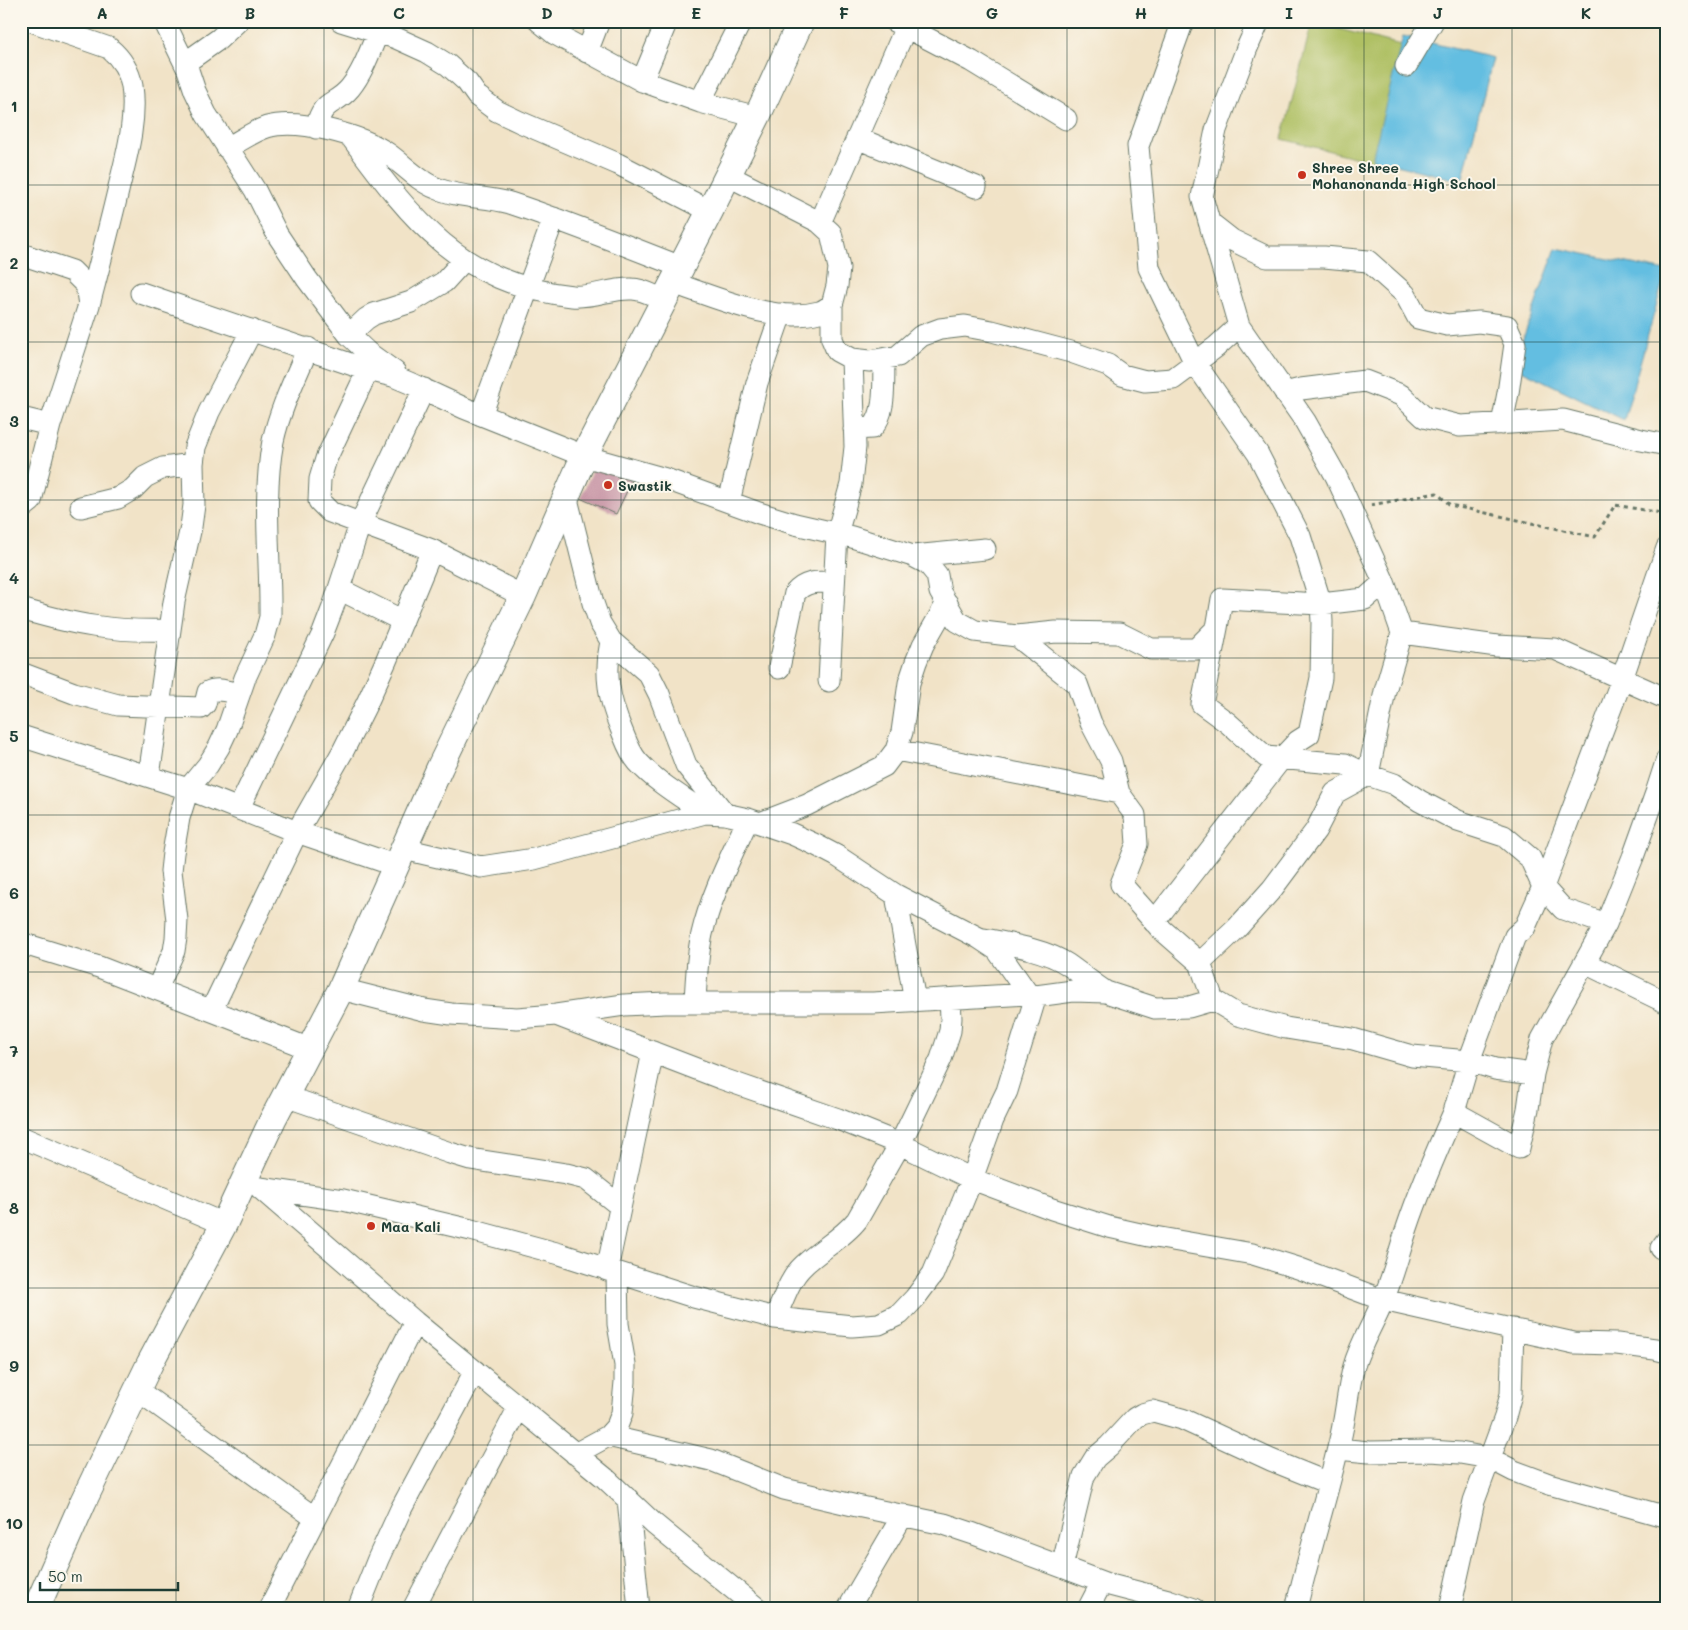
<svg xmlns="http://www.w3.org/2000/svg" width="1688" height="1630" viewBox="0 0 1688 1630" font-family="Mali,sans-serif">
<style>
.green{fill:#afc063;stroke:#677e4c}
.water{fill:#64bee1;stroke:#427e8a}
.building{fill:#c998a7}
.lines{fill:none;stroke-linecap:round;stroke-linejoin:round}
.minor-casing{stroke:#687767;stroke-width:23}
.major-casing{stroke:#687767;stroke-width:28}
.path{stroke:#687767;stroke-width:3;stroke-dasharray:4 4;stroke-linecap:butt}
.minor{stroke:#fff;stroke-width:21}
.major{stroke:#fff;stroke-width:26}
.grid{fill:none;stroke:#1f3d34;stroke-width:1;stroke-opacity:0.55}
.poi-dot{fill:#c8321e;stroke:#fbf7ec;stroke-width:2}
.labels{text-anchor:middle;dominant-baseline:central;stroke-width:4;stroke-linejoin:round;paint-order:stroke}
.poi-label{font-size:14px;font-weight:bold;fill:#1f3d34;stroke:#fbf7ec;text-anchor:start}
.neatline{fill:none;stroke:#1f3d34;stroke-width:2}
.grid-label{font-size:16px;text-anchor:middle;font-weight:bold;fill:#1f3d34}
</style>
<rect width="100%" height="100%" fill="#fbf7ec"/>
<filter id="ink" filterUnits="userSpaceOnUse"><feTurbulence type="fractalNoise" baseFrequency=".02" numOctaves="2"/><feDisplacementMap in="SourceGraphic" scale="10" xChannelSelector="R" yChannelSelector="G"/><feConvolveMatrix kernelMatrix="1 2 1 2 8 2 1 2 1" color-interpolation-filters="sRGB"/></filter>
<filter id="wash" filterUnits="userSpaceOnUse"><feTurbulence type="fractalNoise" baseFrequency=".0096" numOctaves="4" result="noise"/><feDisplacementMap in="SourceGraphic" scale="20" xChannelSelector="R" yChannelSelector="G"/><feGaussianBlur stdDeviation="1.12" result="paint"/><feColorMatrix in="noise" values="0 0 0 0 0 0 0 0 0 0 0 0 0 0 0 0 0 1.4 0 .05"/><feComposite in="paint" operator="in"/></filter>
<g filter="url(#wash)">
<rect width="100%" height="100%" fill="#f1e3c7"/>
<path class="green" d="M1312 22 1420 50 1390 166 1282 139Z"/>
<path class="water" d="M1403 36 1493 58 1462 181 1372 159Z
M1556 248 1666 271 1624 420 1513 366Z"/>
<g id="blocks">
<path class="building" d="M596 463 636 472 616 514 580 498Z"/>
</g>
</g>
<g filter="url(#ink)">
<use href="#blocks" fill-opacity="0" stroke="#687767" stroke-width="1"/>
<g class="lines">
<g class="minor-casing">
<path id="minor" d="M31 21 109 48C121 58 129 70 132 86 137 121 126 158 118 191 109 229 99 267 89 305
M164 21 188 70 195 91 206 114 255 190 277 234 307 279 349 335 367 352 395 372
M341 21 396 38 427 52 448 65 467 82 477 96 497 111 520 122 618 164 710 211
M539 21 555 34 642 81 700 102 757 117
M894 21 971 61 1066 119
M1259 21 1247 48 1216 130 1202 197 1239 326 1305 421 1336 476 1384 582 1402 633 1497 646 1555 649 1667 699
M587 52 599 21
M185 63 219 39 238 21
M1406 66 1433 21
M642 81 667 21
M700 102 741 21
M316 128C323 98 334 107 350 88 363 72 370 51 378 32
M351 137C413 221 461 284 572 296 593 298 611 288 632 289 643 289 654 296 664 300
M857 138 976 187
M227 148C240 141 254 131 267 127 298 118 361 135 387 153 403 164 418 181 436 188 459 198 486 196 510 203 568 222 624 245 681 267
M1209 222 1232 240 1267 257H1324L1368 261 1405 294 1418 318 1447 325 1479 322 1507 326 1515 344 1508 393 1502 424
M820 223 906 27
M21 254 72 271 86 285 89 305 50 425 31 501 21 509
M673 283C715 297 774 324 819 312 824 311 828 307 832 305L837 286 839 268 831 233 819 222 727 175
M141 293 368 370 393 376 412 384 464 408 584 456 666 479 759 513 795 524 852 537 913 556 928 564 937 575 940 592 957 621 975 631 1017 636 1056 632 1119 633 1151 649H1196L1217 628 1222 599 1321 604 1365 599 1384 582
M832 305V339L837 351 852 359 870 361 898 356 921 336 940 329 965 326 992 331 1071 352 1108 365 1122 375 1145 381 1173 379 1216 347 1239 326
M349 335 366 319 374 314 411 302 444 282 464 260
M368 370 326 459 320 479 319 501 330 512 432 550 523 596
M1285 393 1301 389 1365 381 1401 395 1424 417 1460 426 1563 420 1641 440 1667 445
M481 415 554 218
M21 418 50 425
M854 429 872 428C887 413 883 380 884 359
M566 495 593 603 600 623 611 641 649 674 659 694 686 765 725 814
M729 502 757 383 781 314
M81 507 118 498 133 489 145 477 163 468 193 464
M913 556 985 549
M339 589 403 621
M21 609C75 625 113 632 170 630
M1217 628 1202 704 1228 723 1266 757 1345 764 1368 775 1385 691 1402 633
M1017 636 1077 684 1091 723 1111 761 1119 793 1135 815 1137 844 1121 884 1160 928 1200 963
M611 641C604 674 609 700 622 731 626 741 630 753 638 762 656 782 682 797 705 813
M779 668 795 593C806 580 819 582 834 582
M21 673 74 693 118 705 201 708 205 704 208 692C218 687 229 692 239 694
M829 681 837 534 851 484 855 447 852 359
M21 736 188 789 297 832 397 866
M896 750 1119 793
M149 776 174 602 191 527 194 505 193 464 195 447 209 412 252 330
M239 808 323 633 333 607 360 524 424 389
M760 823 807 805 884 766 896 750 902 732 909 683 916 662 923 645 947 603
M404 849 481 867 534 859 705 813 725 814 748 819 792 834 816 845 837 856 896 895 979 938 997 950 1028 994 1036 996 1073 991 1106 992 1155 1008 1189 1007 1213 1000
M896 895 915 1001
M1154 922 1281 759 1298 741 1309 734 1321 678 1322 622 1321 604 1300 536 1258 454 1195 363 1149 268 1138 146 1183 21
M984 939C1010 944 1046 950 1067 964 1080 973 1092 983 1106 992
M21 943 99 967 310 1049
M1585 963 1667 1003
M157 989 174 951 176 938 177 920 171 871 173 853 179 818 188 789 208 765 219 747 227 730 245 678 265 635 270 617C271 559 262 499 273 441 280 409 295 379 308 348
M341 989 424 1010 451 1014 517 1018 556 1015 624 1005 665 1003H873L1028 994
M695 1003C696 980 697 957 702 934 711 895 732 855 748 819
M212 1009 297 832 343 751 367 703 386 661 432 550
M556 1015 720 1078 838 1119 900 1144 972 1179 1052 1209 1109 1227 1149 1236 1253 1254 1298 1268 1383 1300 1484 1323 1574 1343 1617 1344 1655 1349 1667 1352
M1533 1074 1495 1069 1469 1061 1412 1056 1353 1039 1286 1028 1238 1015 1213 1000 1200 963 1237 928 1272 889 1316 830 1335 793 1368 775 1394 784 1420 801 1458 821 1504 836 1530 858 1543 887 1563 909 1606 924
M285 1096 450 1153 470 1159 566 1174 586 1179 620 1206
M1454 1112 1469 1061 1515 936 1525 927 1543 887 1622 679 1667 548
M21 1137 224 1224
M260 1188 343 1200 471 1230 560 1254 694 1297 775 1318 852 1326 879 1324 900 1314 915 1298 933 1274 972 1179 993 1120 1007 1091 1036 996
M260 1188 415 1322 605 1478 654 1524 758 1609
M1661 1248 1667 1240
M607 1270 653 1052
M775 1318C783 1301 789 1279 803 1266 820 1249 842 1239 857 1220L900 1144 941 1059 950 1031 951 1018 950 999
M137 1390 315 1518
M608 1436 711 1460 784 1489 857 1506 944 1524 974 1534 1110 1585 1168 1600 1194 1609
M1339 1446 1348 1450 1369 1452 1430 1451 1460 1453 1489 1458 1514 1471 1549 1484 1667 1517
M575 1454 608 1436 617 1426 622 1413 625 1382V1365L618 1324 617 1273
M628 1499 639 1609
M1062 1567 1084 1476 1095 1458 1109 1446 1135 1418 1142 1414 1153 1411 1182 1419 1271 1460 1328 1483
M269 1609 415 1322
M358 1609 378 1559 401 1509 475 1371
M413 1609 519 1407
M848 1609 903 1515
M1088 1609 1102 1582
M1296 1609C1309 1553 1326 1499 1339 1444 1346 1418 1347 1391 1354 1366 1361 1342 1374 1323 1383 1300 1393 1277 1399 1252 1407 1228 1420 1189 1437 1150 1454 1112L1519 1148 1528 1109 1533 1074 1542 1039 1606 924 1633 857 1656 793 1667 759
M1450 1609 1474 1501 1505 1417 1511 1394 1513 1329"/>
</g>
<g class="major-casing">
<path id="major" d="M36 1609 83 1502 150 1363 224 1224 273 1119 341 989 440 767 523 596 584 456 710 211 757 117 801 21"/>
</g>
<path class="path" d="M1371 505 1437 493 1450 505 1595 537 1615 505 1667 514"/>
<use href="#minor" class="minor"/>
<use href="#major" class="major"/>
</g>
</g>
<path class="grid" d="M176 21V1609M324 21V1609M473 21V1609M621 21V1609M770 21V1609M918 21V1609M1067 21V1609M1215 21V1609M1364 21V1609M1512 21V1609M21 185H1667M21 342H1667M21 500H1667M21 658H1667M21 815H1667M21 972H1667M21 1130H1667M21 1288H1667M21 1445H1667"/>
<g class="poi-dot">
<circle cx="1302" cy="175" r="5"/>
<circle cx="608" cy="485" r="5"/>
<circle cx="371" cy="1226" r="5"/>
</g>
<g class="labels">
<g class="poi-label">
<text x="1312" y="167">Shree Shree<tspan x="1312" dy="16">Mohanonanda High School</tspan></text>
<text x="618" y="485">Swastik</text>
<text x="381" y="1226">Maa Kali</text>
</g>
</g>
<rect width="1688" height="1630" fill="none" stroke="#fbf7ec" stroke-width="55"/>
<path d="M40 1582v8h138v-8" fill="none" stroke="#1f3d34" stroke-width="2.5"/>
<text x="48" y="1582" font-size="15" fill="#1f3d34" stroke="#fbf7ec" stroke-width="4" paint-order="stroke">50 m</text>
<rect x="28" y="28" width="1632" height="1574" class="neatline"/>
<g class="grid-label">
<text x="102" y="19">A</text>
<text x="250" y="19">B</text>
<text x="399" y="19">C</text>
<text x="547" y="19">D</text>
<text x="696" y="19">E</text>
<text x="844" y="19">F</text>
<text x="992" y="19">G</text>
<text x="1141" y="19">H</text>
<text x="1289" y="19">I</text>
<text x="1438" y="19">J</text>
<text x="1586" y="19">K</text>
<text x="14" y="112">1</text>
<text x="14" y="269">2</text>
<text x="14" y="427">3</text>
<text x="14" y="584">4</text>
<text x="14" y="742">5</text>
<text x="14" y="899">6</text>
<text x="14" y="1057">7</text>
<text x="14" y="1214">8</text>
<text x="14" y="1372">9</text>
<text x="14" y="1529">10</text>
</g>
</svg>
